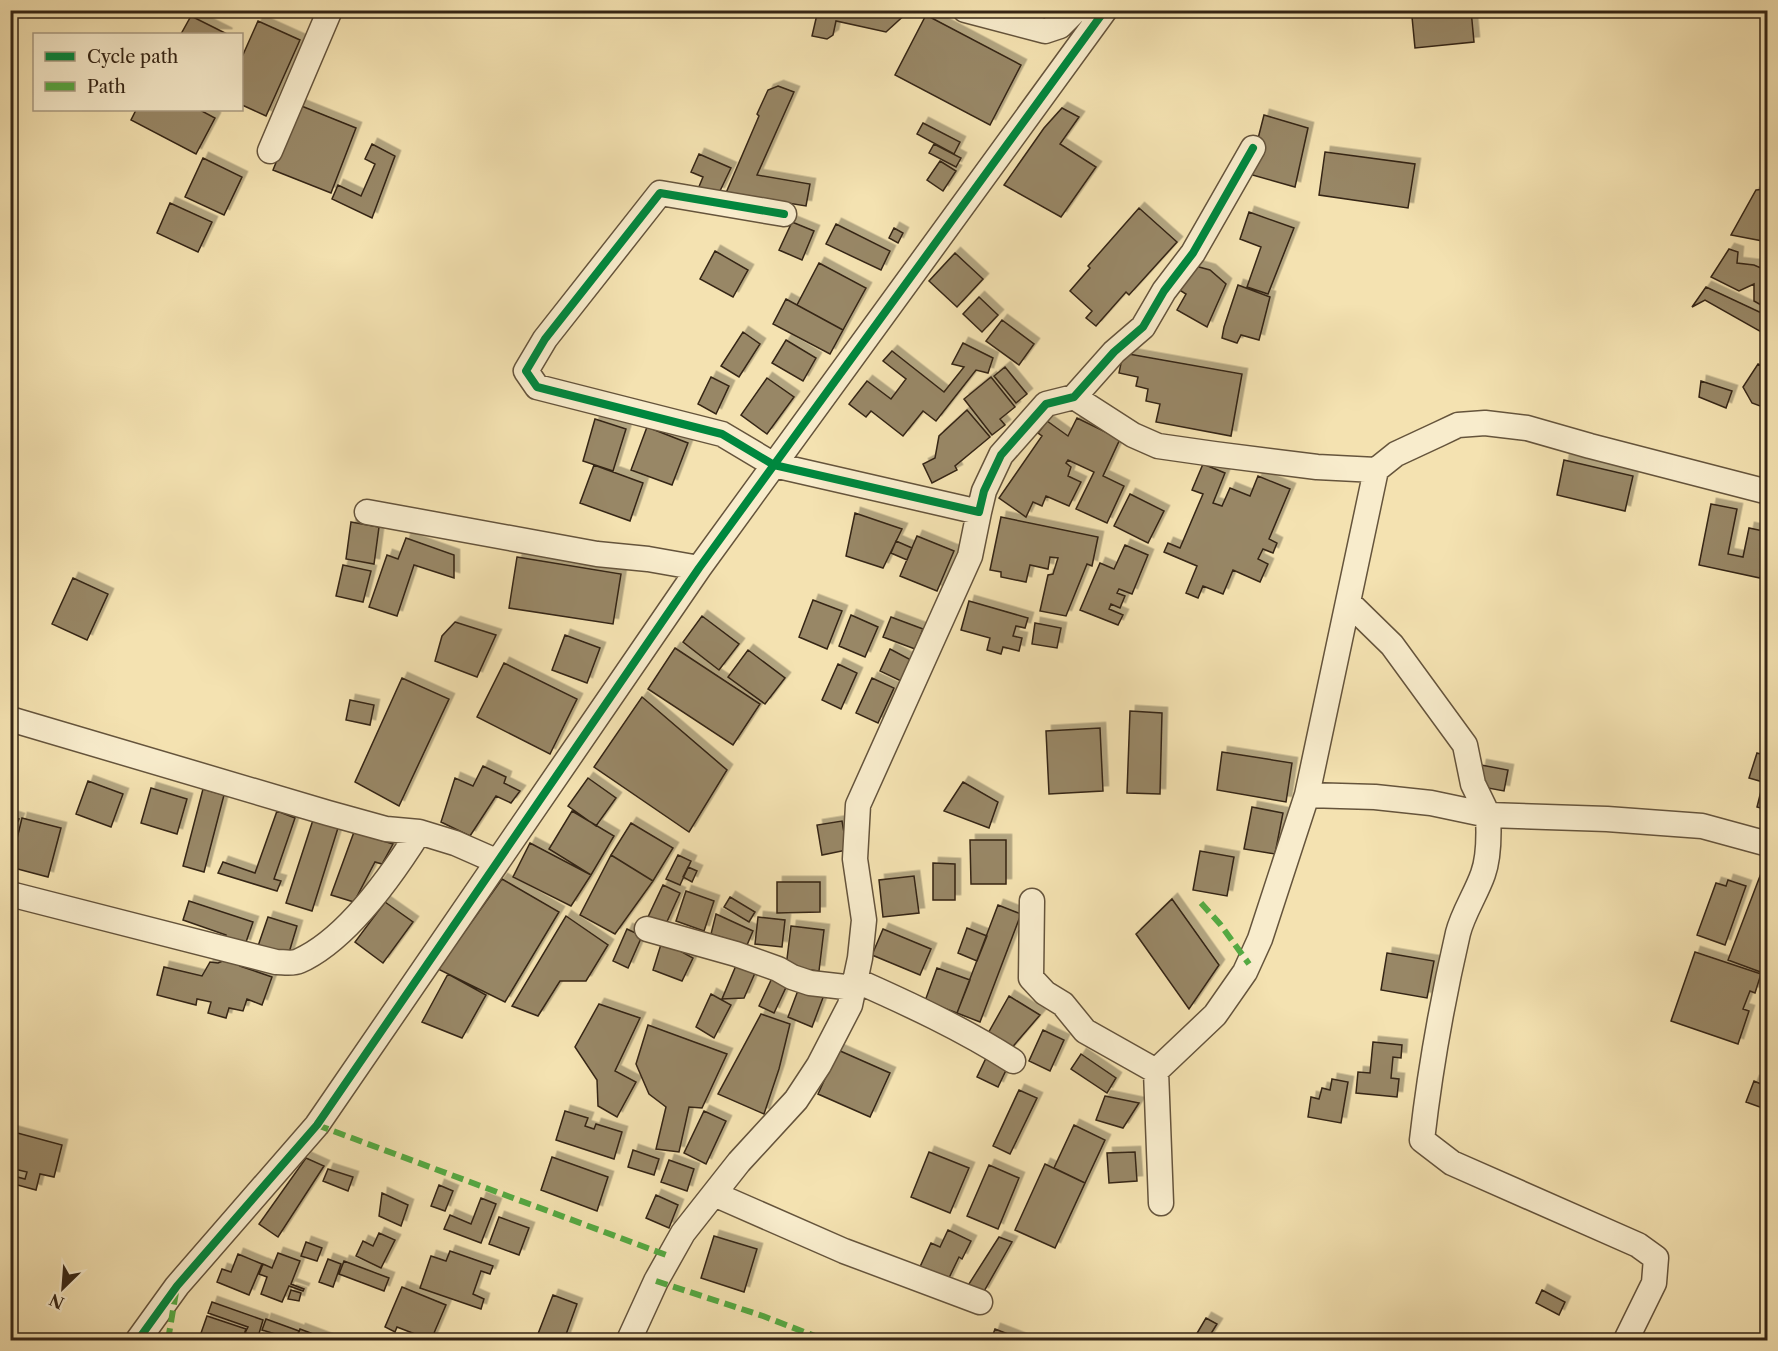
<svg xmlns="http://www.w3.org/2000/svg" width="1778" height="1351" viewBox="0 0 1778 1351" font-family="'Libre Caslon Text',serif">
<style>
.building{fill:#988766;stroke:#352515;stroke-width:1.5;filter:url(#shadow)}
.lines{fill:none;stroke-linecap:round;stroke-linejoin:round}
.minor-casing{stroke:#65543c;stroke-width:27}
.minor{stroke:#f8eccc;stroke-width:24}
.quiet{stroke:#54aa42;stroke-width:6;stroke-dasharray:12 6;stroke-linecap:butt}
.cycleway-casing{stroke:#f8eccc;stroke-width:11}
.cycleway{stroke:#00873e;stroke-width:8}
</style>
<defs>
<filter id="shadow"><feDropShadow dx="5.5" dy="-5.5" stdDeviation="0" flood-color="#0004"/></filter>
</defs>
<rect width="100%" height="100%" fill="#f4e2b1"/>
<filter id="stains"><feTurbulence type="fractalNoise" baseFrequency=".00333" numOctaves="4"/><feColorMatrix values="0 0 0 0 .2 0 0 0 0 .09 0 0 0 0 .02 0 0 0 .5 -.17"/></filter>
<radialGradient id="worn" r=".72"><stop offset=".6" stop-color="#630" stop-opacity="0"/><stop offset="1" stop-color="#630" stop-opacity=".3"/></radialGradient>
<path class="building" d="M818 10H910L886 32 836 21 833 35 827 39 812 36Z
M1451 10H1471L1474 42 1415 48 1412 17 1451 13Z
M926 15 1021 65 990 125 895 75Z
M191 16 227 34H181Z
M258 21 300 40 266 116 242 105V57Z
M778 86 794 92 757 175 810 184 806 206 726 193 759 116 757 114 768 90Z
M299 105 356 128 331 193 273 170Z
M1062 108 1079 117 1060 144 1096 167 1061 217 1004 185 1044 128Z
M136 110H200L215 118 196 154 131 120Z
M1264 115 1308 128 1295 187 1249 174Z
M923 123 960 142 954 154 917 134Z
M372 144 395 156 372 218 332 199 338 185 361 196 375 164 365 159Z
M934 144 961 158 956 167 929 153Z
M1325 152 1415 164 1408 208 1319 195Z
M699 154 731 168 719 193 698 189 703 177 691 172Z
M203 158 242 177 224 215 185 197Z
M940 161 956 171 943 191 927 180Z
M1768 189V242L1731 235 1756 190Z
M170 203 212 222 198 252 157 233Z
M1139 208 1177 242 1129 295 1126 292 1096 326 1086 318 1092 311 1070 291 1090 268 1088 266Z
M1249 212 1294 228 1268 294 1247 287 1261 247 1240 239Z
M792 222 814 231 802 260 779 250Z
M836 224 890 251 881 270 826 244Z
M894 228 903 233 898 243 889 238Z
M1729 249 1738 252 1737 263 1754 265 1768 271V309L1754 301V284L1739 291 1711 277Z
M715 251 748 270 733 297 700 279Z
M955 253 983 279 957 307 929 281Z
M819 263 866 288 843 330 797 305Z
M1188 264 1210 270 1226 284 1207 327 1177 310 1186 294 1173 286Z
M1238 285 1270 297 1259 340 1241 335 1237 343 1222 338 1224 327Z
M1706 287 1768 316V330L1763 333 1705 300 1692 307Z
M979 297 998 315 982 332 963 314Z
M786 299 843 330 830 354 773 324Z
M1002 320 1034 344 1019 365 986 341Z
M743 332 760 344 739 377 721 366Z
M786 340 816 358 803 381 772 363Z
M963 343 993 358 988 373 976 370 936 421 923 411 903 436 871 411 866 417 849 404 867 381 891 399 906 379 883 361 892 351 944 392 964 367 952 364Z
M1123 353 1242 374 1231 436 1156 422 1160 404 1146 401 1148 389 1136 386 1138 377 1119 373Z
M1758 364 1768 370V378L1761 394 1768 395V409L1752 403 1743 387Z
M1005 367 1027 394 1016 403 994 376Z
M711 377 729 386 716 414 698 404Z
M991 377 1015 407 1000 419 1005 425 992 435 964 399Z
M767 378 794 397 767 434 741 415Z
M1701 381 1732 391 1726 408 1699 397Z
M967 410 990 437 955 466 957 470 932 483 923 464 935 458 939 436Z
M1077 418 1120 439 1103 476 1124 486 1107 523 1076 509 1094 472 1068 460 1066 463 1071 467 1068 476 1081 482 1069 506 1046 496 1042 506 1033 502 1026 517 999 498 1042 436 1038 433 1047 421 1068 436Z
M595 419 626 429 613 471 583 461Z
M647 427 688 443 672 485 631 470Z
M1564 460 1633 476 1625 511 1557 495Z
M1203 464 1225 473 1213 503 1222 506 1230 488 1250 496 1258 476 1290 489 1269 539 1277 543 1273 553 1263 549 1258 559 1268 564 1260 582 1233 570 1223 594 1203 586 1198 598 1186 593 1197 566 1164 552 1168 543 1180 548 1203 494 1192 490Z
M594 465 643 483 630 521 580 503Z
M1130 494 1164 511 1148 543 1114 526Z
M1711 504 1737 509 1728 554 1743 557 1749 528 1768 532V542L1760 578 1699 565Z
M855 513 902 529 883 568 846 556Z
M1001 517 1098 537 1092 566 1087 564 1066 616 1040 611 1048 575 1053 574 1058 558 1050 557 1048 569 1030 565 1026 582 1001 577V572L990 570Z
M351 522 379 527 374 564 346 559Z
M917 536 954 551 937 591 900 576Z
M406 538 454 555V578L414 565 397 616 369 607 387 555 398 559Z
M896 541 912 548 907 560 891 553Z
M1125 545 1148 555 1132 594 1119 589 1117 593 1125 596 1120 608 1111 604 1109 609 1123 615 1118 625 1080 610 1100 563 1114 569Z
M517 557 621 574 613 624 509 608Z
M343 565 371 571 363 602 336 596Z
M73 578 108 594 87 640 52 624Z
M813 600 842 611 827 649 799 637Z
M969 601 1028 618 1025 628 1016 626 1013 636 1022 638 1019 651 1003 647 1001 654 987 650 990 638 961 630Z
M851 615 878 627 865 657 839 646Z
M702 616 739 644 719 670 683 642Z
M891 617 923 629 915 649 883 637Z
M455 622 496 635 477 677 435 661 442 636Z
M1035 623 1061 628 1057 648 1032 644Z
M565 635 600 648 587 683 552 670Z
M675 648 760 704 733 745 648 689Z
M890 649 911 660 901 681 880 671Z
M748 650 785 678 765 704 728 677Z
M504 663 577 699 550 754 477 717Z
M838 664 857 673 841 709 822 700Z
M402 678 449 699 399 806 355 782Z
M872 678 894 688 878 723 856 713Z
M642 697 727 770 689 832 594 767Z
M350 700 374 705 370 725 346 720Z
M1130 711 1162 713 1160 794 1127 793Z
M1100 728 1103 791 1049 794 1046 731Z
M1222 752 1292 763 1286 802 1217 790Z
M1757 753 1768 756V766L1763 782 1749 778Z
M1481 765 1508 770 1504 791 1477 786Z
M483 766 506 777 504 783 520 791 511 803 496 796 470 836 441 822 455 778 473 786Z
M588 778 616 798 596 826 568 806Z
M88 781 123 794 111 827 76 814Z
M963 782 998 802 989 828 944 811Z
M1762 787 1768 789V810L1757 807Z
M151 788 187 799 177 834 141 823Z
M203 789 224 795 204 872 183 866Z
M1252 807 1283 813 1275 854 1244 849Z
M277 811 295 818 274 879 281 881 277 891 218 873 223 862 255 873Z
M572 811 614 836 591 875 549 849Z
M10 816 19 819 10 839Z
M22 818 61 828 48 877 10 867Z
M313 820 338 828 312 911 286 903Z
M842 821 847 850 822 855 817 825Z
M631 823 673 848 653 881 611 855Z
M354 832 393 844 382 864 375 862 354 902 331 895Z
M970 840H1006V884H971Z
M530 843 591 875 571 906 513 877Z
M1200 851 1234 857 1227 896 1193 890Z
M611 855 653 881 615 934 580 915Z
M678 855 691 861 680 885 666 879Z
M1768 855V971L1766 974 1728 960Z
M933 863 955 864V900H933Z
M688 867 697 871 692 882 683 877Z
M914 876 919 913 883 917 879 880Z
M502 879 559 912 505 1002 438 969Z
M1728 880 1746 886 1725 945 1697 935 1716 883 1726 886Z
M777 882H820V912L777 913Z
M663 885 680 893 665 926 648 917Z
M686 891 714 901 704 931 676 921Z
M730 897 755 912 749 922 724 907Z
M1172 899 1219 965 1189 1009 1136 934Z
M189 901 253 922 245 945 225 938 226 935 183 920Z
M385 902 413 922 383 963 355 942Z
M998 905 1021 914 980 1022 957 1013Z
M716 914 753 931 747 945 711 934Z
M566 916 608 945 586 981H560L538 1016 512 1006Z
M268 917 297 926 288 956 258 946Z
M758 917 785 920 782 947 755 944Z
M791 926 824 930 819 971 786 967Z
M967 928 987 936 977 961 958 953Z
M627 929 642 936 628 968 613 961Z
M883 929 931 949 920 975 872 955Z
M662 941 693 958 682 981 653 970Z
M1695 952 1761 974 1755 993 1750 991 1743 1009 1749 1011 1738 1044 1671 1021Z
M1387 953 1434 961 1427 998 1381 990Z
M740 956 759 964 744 998 722 999Z
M232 957 240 966 272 977 262 1005 247 999 243 1011 229 1008 226 1018 208 1013 211 1002 197 999 196 1005 157 995 164 967 202 976 210 962 218 963Z
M937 968 970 980 957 1013 925 1001Z
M448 974 486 995 462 1038 422 1022Z
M773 976 788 983 774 1013 759 1006Z
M800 985 824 995 812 1027 788 1017Z
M711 994 731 1005 714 1038 696 1027Z
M1009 996 1040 1015 1009 1051 986 1037Z
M599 1004 640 1018 615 1071 636 1082 617 1117 598 1106 597 1080 575 1047Z
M761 1014 790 1024 779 1069 764 1114 718 1094Z
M648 1025 727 1054 702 1108 689 1107 679 1152 656 1149 666 1107 649 1094 636 1064Z
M1043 1030 1064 1040 1050 1071 1029 1061Z
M1373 1042 1402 1045 1401 1058 1393 1057 1391 1078 1399 1079 1397 1097 1356 1093 1358 1072 1370 1073Z
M838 1050 890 1073 870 1117 818 1094Z
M1081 1054 1116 1078 1107 1093 1071 1069Z
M987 1056 1008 1066 998 1087 977 1077Z
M1332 1079 1348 1082 1341 1123 1308 1117 1311 1097 1319 1099 1322 1088 1330 1090Z
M1754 1081 1768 1087V1110L1746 1102Z
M1019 1090 1037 1098 1010 1154 993 1146Z
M1105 1096 1139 1103 1123 1128 1096 1120Z
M565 1111 588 1118 585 1126 594 1129 596 1124 622 1132 614 1159 556 1140Z
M704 1111 726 1121 706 1164 684 1153Z
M1074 1125 1105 1140 1085 1183 1054 1168Z
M10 1131 62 1145 54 1177 40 1174 36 1190 10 1183V1175L25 1179 27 1172 10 1168Z
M633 1150 659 1159 654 1175 628 1167Z
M929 1152 969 1168 950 1213 911 1197Z
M1135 1152 1137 1181 1109 1183 1107 1153Z
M552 1157 608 1177 597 1211 541 1190Z
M306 1158 324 1166 278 1237 259 1224Z
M669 1160 694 1169 687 1191 661 1182Z
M1045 1164 1085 1183 1055 1248 1015 1230Z
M989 1165 1019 1178 998 1229 967 1216Z
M328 1169 353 1177 348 1191 323 1181Z
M439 1185 453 1191 445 1211 431 1206Z
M382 1193 408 1205 401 1226 379 1216Z
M656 1195 678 1205 669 1228 646 1218Z
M481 1198 496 1204 481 1243 444 1229 450 1215 471 1224Z
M499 1217 529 1228 519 1255 489 1244Z
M948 1230 971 1241 962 1259 959 1257 947 1282 919 1269 931 1243 940 1247Z
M379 1233 395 1240 381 1268 356 1256 363 1241 373 1246Z
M714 1236 757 1249 744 1292 701 1278Z
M999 1237 1012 1242 983 1293 967 1287Z
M306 1242 322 1248 317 1261 301 1256Z
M450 1251 493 1266 490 1274 481 1271 473 1294 484 1299 481 1309 420 1288 431 1256 446 1261Z
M278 1253 300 1261 291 1284 304 1289 303 1291 289 1286 282 1302 261 1294 267 1277 259 1274 263 1264 272 1268Z
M238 1254 262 1264 249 1295 217 1282 222 1269 231 1272Z
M328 1259 341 1264 333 1287 319 1282Z
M344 1261 389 1278 384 1291 339 1274Z
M402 1287 446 1305 431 1340H418L414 1339 415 1334 397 1327 395 1332 385 1327Z
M291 1290 301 1293 299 1301 288 1299Z
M1542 1290 1565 1302 1559 1315 1536 1303Z
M553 1295 577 1304 564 1340H539L536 1339Z
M212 1302 263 1320 258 1337 245 1333 248 1327 208 1313Z
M207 1316 246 1329 242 1340H214L200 1336Z
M1206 1318 1217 1324 1207 1340H1193Z
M266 1319 299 1331 295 1340 262 1330Z
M300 1329 329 1340H296Z
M995 1329 1021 1339 1020 1340H991Z"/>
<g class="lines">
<g class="minor-casing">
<path id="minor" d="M965 10 1045 31 1060 26 1076 10
M270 151 330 10
M784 214 660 193 545 339 526 371 537 387 722 434 774 465 979 512 984 491 1001 455 1046 404 1074 397 1114 352 1143 327 1164 291 1193 253 1253 148
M1074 397 1133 435 1158 446 1214 454 1317 467 1376 470 1396 454 1439 434 1458 425 1485 423 1527 428 1590 446 1768 492
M367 512 597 554 648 559 699 568
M1348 602 1392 645 1465 745 1473 784 1488 815 1607 819 1702 826 1768 844
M10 719 328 813 386 829 419 832
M1307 795 1375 797 1431 803 1488 815C1489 833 1489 857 1483 874 1476 894 1463 913 1458 933 1442 1002 1430 1070 1422 1140L1452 1163 1638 1245 1656 1258 1654 1283 1626 1340
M10 894 276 962C283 962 293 964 299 961 346 940 392 875 419 832L455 843 496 861
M1032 901 1031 978 1045 993 1063 1004 1085 1031 1156 1071 1215 1015 1245 972 1260 939 1307 795 1376 470
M647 929 736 954 778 969 792 977 810 983 854 988
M855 980C909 1004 963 1029 1013 1061
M1156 1071 1161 1203
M714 1194 844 1251 980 1302
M138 1340 177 1286 317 1125 699 568 1105 10
M629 1340 656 1281 683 1233 739 1162 796 1100 819 1065 850 1005 860 958 864 920 855 859 858 805 970 556 979 512"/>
</g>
<use href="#minor" class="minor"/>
<path class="quiet" d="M1201 903 1220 924 1249 964
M317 1125 669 1256
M656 1281 763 1316 825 1340
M168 1340 176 1292"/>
<g class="cycleway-casing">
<path id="cycleway" d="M784 214 660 193 545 339 526 371 537 387 722 434 774 465 979 512 984 491 1001 455 1046 404 1074 397 1114 352 1143 327 1164 291 1193 253 1253 148
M138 1340 177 1286 317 1125 699 568 1105 10"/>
</g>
<use href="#cycleway" class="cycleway"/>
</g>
<rect width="1778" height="1351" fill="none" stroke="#f4e2b1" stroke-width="36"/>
<rect x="12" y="12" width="1754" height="1327" fill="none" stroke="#352515" stroke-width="3"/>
<rect x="18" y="18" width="1742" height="1315" fill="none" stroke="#352515" stroke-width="1.5"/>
<rect x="33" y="33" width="210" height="78" fill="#f8eccc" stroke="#aa9c83" stroke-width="1.5"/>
<rect x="45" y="52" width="30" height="9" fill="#00873e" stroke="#aa9c83" stroke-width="1.5"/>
<text x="87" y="63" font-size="18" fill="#352515">Cycle path</text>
<rect x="45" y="82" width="30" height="9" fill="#54aa42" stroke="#aa9c83" stroke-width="1.5"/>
<text x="87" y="93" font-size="18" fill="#352515">Path</text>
<g transform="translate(63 1288) rotate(205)" stroke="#f8eccc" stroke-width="4.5" paint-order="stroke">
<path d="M0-4.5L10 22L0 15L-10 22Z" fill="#352515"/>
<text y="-9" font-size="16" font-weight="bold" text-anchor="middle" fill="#352515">N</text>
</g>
<rect width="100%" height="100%" filter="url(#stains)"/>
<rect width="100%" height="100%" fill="url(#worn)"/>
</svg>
